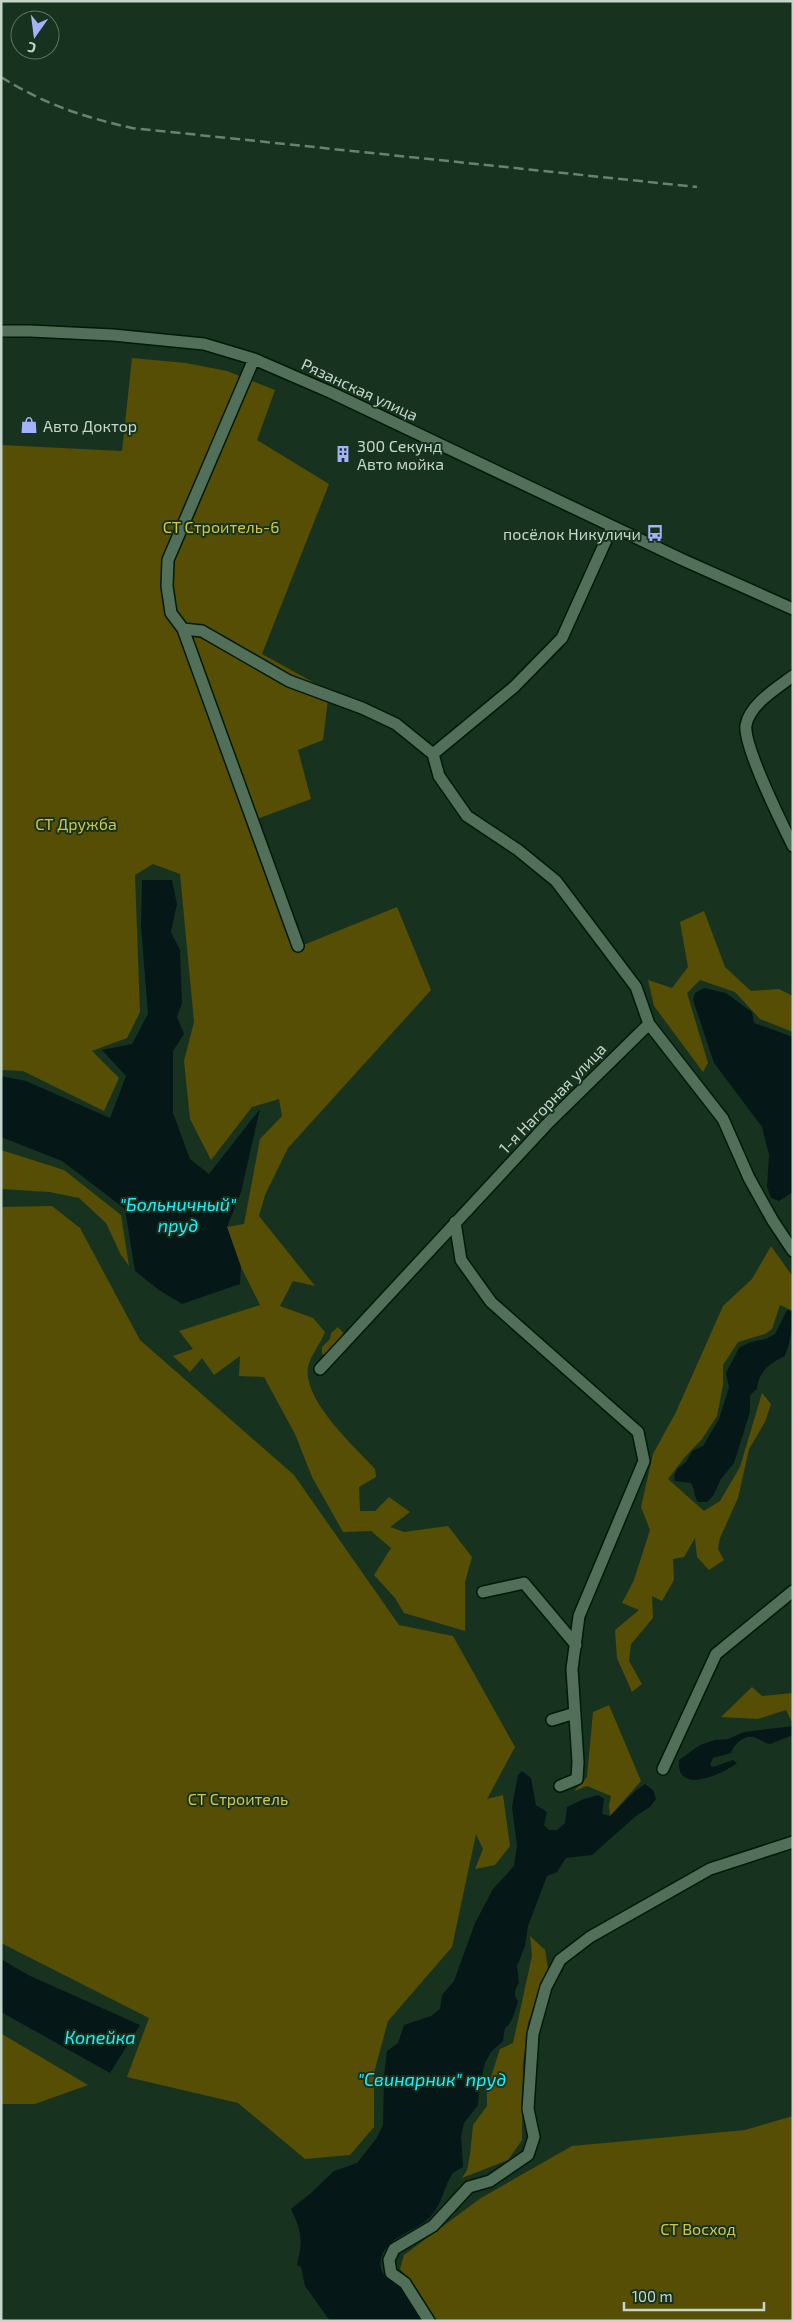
<svg xmlns="http://www.w3.org/2000/svg" width="794" height="2322" viewBox="0 0 794 2322" font-family="'Exo 2',sans-serif">
<style>
.green{fill:#564e04}
.water{fill:#061718}
.lines{fill:none;stroke-linecap:round;stroke-linejoin:round}
.minor-casing{stroke:#011a09;stroke-width:14}
.minor{stroke:#516f59;stroke-width:11}
.rail{stroke:#6b8272;stroke-width:2.5;stroke-dasharray:10 5;stroke-linecap:butt}
.labels{text-anchor:middle;dominant-baseline:central;stroke-width:4;stroke-linejoin:round;paint-order:stroke}
.street-label{font-size:16px;fill:#c6d6ca;stroke:#173320}
.poi-label{font-size:16px;fill:#c6d6ca;stroke:#173320;text-anchor:start}
.park-label{font-size:16px;fill:#d4c544;stroke:#173320}
.water-label{font-size:18px;font-style:italic;fill:#1af0fe;stroke:#173320}
</style>
<rect width="100%" height="100%" fill="#173320"/>
<path class="green" d="M132 358 186 363 227 371 275 390 257 440 329 484 262 654 329 691 323 740 298 750 311 799 254 820 301 946 397 907 431 990 288 1148 265 1195 259 1216 315 1286 293 1281 280 1306 313 1318 325 1332C321 1343 310 1356 308 1367 303 1401 354 1446 375 1469L376 1477 359 1487 360 1511H375L389 1497 410 1512 390 1527 404 1532 448 1526 472 1557 465 1582V1631L404 1613 395 1598 374 1575 391 1548 371 1531 343 1532 312 1477 295 1434 264 1377 239 1376 240 1356 214 1375 202 1358 190 1372 173 1356 193 1349 179 1331 260 1305 241 1267 227 1227 244 1224 260 1139 282 1116 279 1099 252 1107 211 1160 190 1119 184 1061 194 1022 180 874 153 864 135 875 140 1012 127 1038 92 1051 119 1078 104 1111 23 1071 1 1070V445L122 451Z
M704 911 725 967 751 991 779 989 793 996V1032L760 1019 735 992 700 980 687 993 708 1063 703 1072 654 1006 648 980 672 988 688 967 680 922Z
M1 1150 64 1170 121 1215 129 1266 121 1255 106 1223 79 1198 50 1192 1 1189Z
M52 1206 80 1228 140 1340 294 1475 399 1625 453 1636 515 1747 487 1799 503 1795 510 1846 495 1865 475 1869 483 1849 476 1834 452 1947 388 2021 374 2073V2127L350 2155 305 2159 238 2103 127 2077 149 2018 1 1943V1207Z
M771 1246 793 1277V1311L780 1305 772 1329 765 1334 738 1342 723 1365V1385L717 1416 702 1439 685 1457 668 1479 704 1511 720 1501 740 1467 762 1393 771 1404 765 1422 749 1449 738 1498 720 1538 718 1549 724 1560 709 1570 697 1557 695 1538 684 1557 673 1559 674 1580 662 1601 652 1596 653 1618 631 1644 629 1661 642 1684 632 1692 617 1658 615 1630 639 1610 622 1603 634 1580 650 1530 641 1507 653 1454 676 1412 723 1306 752 1279Z
M338 1327 346 1336 325 1355 322 1354V1347L330 1339 331 1333Z
M752 1687 762 1696 793 1693V1724L786 1710 758 1719 721 1717Z
M609 1705 641 1781 610 1816 609 1805 611 1796 587 1786 574 1791 587 1777 593 1712Z
M530 1936 545 1950 548 1968 528 2023 523 2064 522 2140 508 2160 462 2178 467 2170 470 2155 473 2125 487 2106V2089L500 2049 513 2043 532 1956Z
M1 2034H2L88 2085 35 2104H1Z
M793 2116V2321H437L415 2286 400 2269 404 2255 481 2198 572 2146 745 2130Z"/>
<path class="water" d="M142 880H172L177 904 171 932 180 950 182 1003 177 1017 184 1034 173 1051V1113L190 1159 209 1174 260 1109 241 1192 227 1227 241 1267 240 1284 182 1304 159 1290 135 1271 125 1209 62 1161 1 1137V1076L26 1081 110 1118 126 1076 102 1050 132 1044 148 1014 141 926Z
M704 988 726 993 752 1012 754 1023 793 1037V1192L779 1201 771 1198 767 1187 769 1155 762 1127 714 1063 693 1000 695 993Z
M787 1310 793 1311C793 1327 791 1340 785 1356 770 1363 758 1372 757 1389L750 1395V1412L734 1463 721 1479 713 1496 707 1502H698C694 1496 695 1490 691 1483L675 1481 674 1475 678 1468 686 1462 692 1451 703 1446 719 1419 729 1387 726 1373 739 1348 750 1342 766 1339 775 1334Z
M793 1726V1735L770 1744C763 1743 760 1739 754 1737 744 1735 734 1744 731 1753L713 1758 710 1765 713 1767 733 1760 737 1763C723 1774 675 1796 679 1760L700 1745 715 1740 728 1739 744 1732Z
M522 1771 531 1778 536 1805 547 1812 544 1825 549 1830H557L565 1823 567 1807 584 1799 598 1795 604 1799 602 1814 610 1816 636 1790 645 1784 653 1790 656 1799 650 1807 636 1816 592 1855 566 1858 557 1872 547 1876 528 1926 525 1946 517 1966 519 1983C515 1989 513 1995 518 2001 515 2011 513 2022 505 2028L503 2041 491 2052 485 2063 479 2089 478 2105 464 2123 461 2136 463 2167C460 2169 455 2171 453 2173 444 2185 443 2204 430 2217 414 2233 388 2235 381 2258 377 2275 391 2282 404 2288L411 2306 422 2321H330L305 2286 301 2267 297 2265C303 2240 302 2232 291 2209L311 2193 334 2171 357 2163 376 2139 383 2125 384 2076 387 2051 398 2043 404 2025 431 2016 440 2009 442 1995 454 1981 475 1923 493 1889 514 1866 517 1846 512 1807 518 1775Z
M1 1959 28 1975 140 2025 110 2073 1 2012Z"/>
<g class="lines">
<g class="minor-casing">
<path id="minor" d="M1 331H30L113 335 204 344 254 359 330 392 681 559 793 609
M254 359 168 560 167 586 171 613 183 629 298 946
M183 629 202 631 289 681 362 708 396 724 433 754 439 776 467 816 518 850 556 881 636 987 649 1024 723 1119 749 1178 773 1221 793 1251
M793 676C777 688 750 704 746 725 743 745 782 824 793 846
M433 754 514 687 562 638 612 527
M455 1222 461 1260 491 1302 638 1432 644 1461 579 1616 572 1669 578 1762 577 1779 560 1786
M320 1369 549 1122 649 1024
M483 1592 524 1583 576 1645
M552 1720 575 1713
M663 1769 716 1654 793 1591
M429 2321 405 2283 391 2273 389 2260 394 2249 433 2226 469 2187 490 2181 528 2155 534 2137 528 2109 533 2034 546 1987 560 1960 590 1937 710 1869 793 1842"/>
</g>
<use href="#minor" class="minor"/>
<path class="rail" d="M1 77C44 104 83 117 132 128L697 187"/>
</g>
<defs>
<g id="shop-bare" transform="scale(1.35)"><path d="M-5-2.5h2.3a2.7 3.5 0 0 1 5.4 0H5L5.5 6h-11ZM-1.5-2.5h3a1.5 2.3 0 0 0-3 0Z" fill="#a6b1fc" stroke="#173320" stroke-width="2.5" paint-order="stroke"/></g>
<g id="building-bare" transform="scale(1.35)"><path d="M-4-6H4V6H1V3H-1V6H-4ZM-2.5-4.3h1.7v1.8h-1.7ZM.8-4.3h1.7v1.8H.8ZM-2.5-1h1.7V.8h-1.7ZM.8-1h1.7V.8H.8Z" fill="#a6b1fc" stroke="#173320" stroke-width="2.5" paint-order="stroke"/></g>
<g id="bus-bare" transform="scale(1.35)"><path d="M-5-6H5V4H4V6H2V4H-2V6H-4V4H-5ZM-3.5-4V0h7V-4ZM-3.5 1.2v1.5H-2V1.2ZM2 1.2v1.5H3.5V1.2Z" fill="#a6b1fc" stroke="#173320" stroke-width="2.5" paint-order="stroke"/></g>
</defs>
<g fill-rule="evenodd">
<use href="#shop-bare" x="29" y="425"/>
<use href="#building-bare" x="343" y="454"/>
<use href="#bus-bare" x="655" y="533"/>
</g>
<g class="labels">
<g class="street-label">
<text transform="translate(360 389) rotate(25)">Рязанская улица</text>
<text transform="translate(552 1098) rotate(-46)">1-я Нагорная улица</text>
</g>
<g class="poi-label">
<text x="43" y="425">Авто Доктор</text>
<text x="357" y="445">300 Секунд<tspan x="357" dy="18">Авто мойка</tspan></text>
<text x="641" y="533" text-anchor="end">посёлок Никуличи</text>
</g>
<g class="park-label">
<text x="221" y="526">СТ Строитель-6</text>
<text x="76" y="823">СТ Дружба</text>
<text x="238" y="1798">СТ Строитель</text>
<text x="698" y="2228">СТ Восход</text>
</g>
<g class="water-label">
<text x="178" y="1204">"Больничный"<tspan x="178" dy="21">пруд</tspan></text>
<text x="100" y="2037">Копейка</text>
<text x="432" y="2079">"Свинарник" пруд</text>
</g>
</g>
<rect width="794" height="2322" fill="none" stroke="#c6d6ca" stroke-width="5"/>
<g transform="translate(35 35) rotate(194)"><circle r="24" fill="#173320" stroke="#5d7464"/>
<path d="M0-4L9 19L0 12L-9 19Z" fill="#a6b1fc"/>
<text y="-8" font-size="14" font-weight="bold" text-anchor="middle" fill="#c6d6ca">С</text>
</g>
<path d="M624 2302v8h140v-8" fill="none" stroke="#c6d6ca" stroke-width="2.5"/>
<text x="632" y="2302" font-size="15" fill="#c6d6ca" stroke="#173320" stroke-width="4" paint-order="stroke">100 m</text>
</svg>
